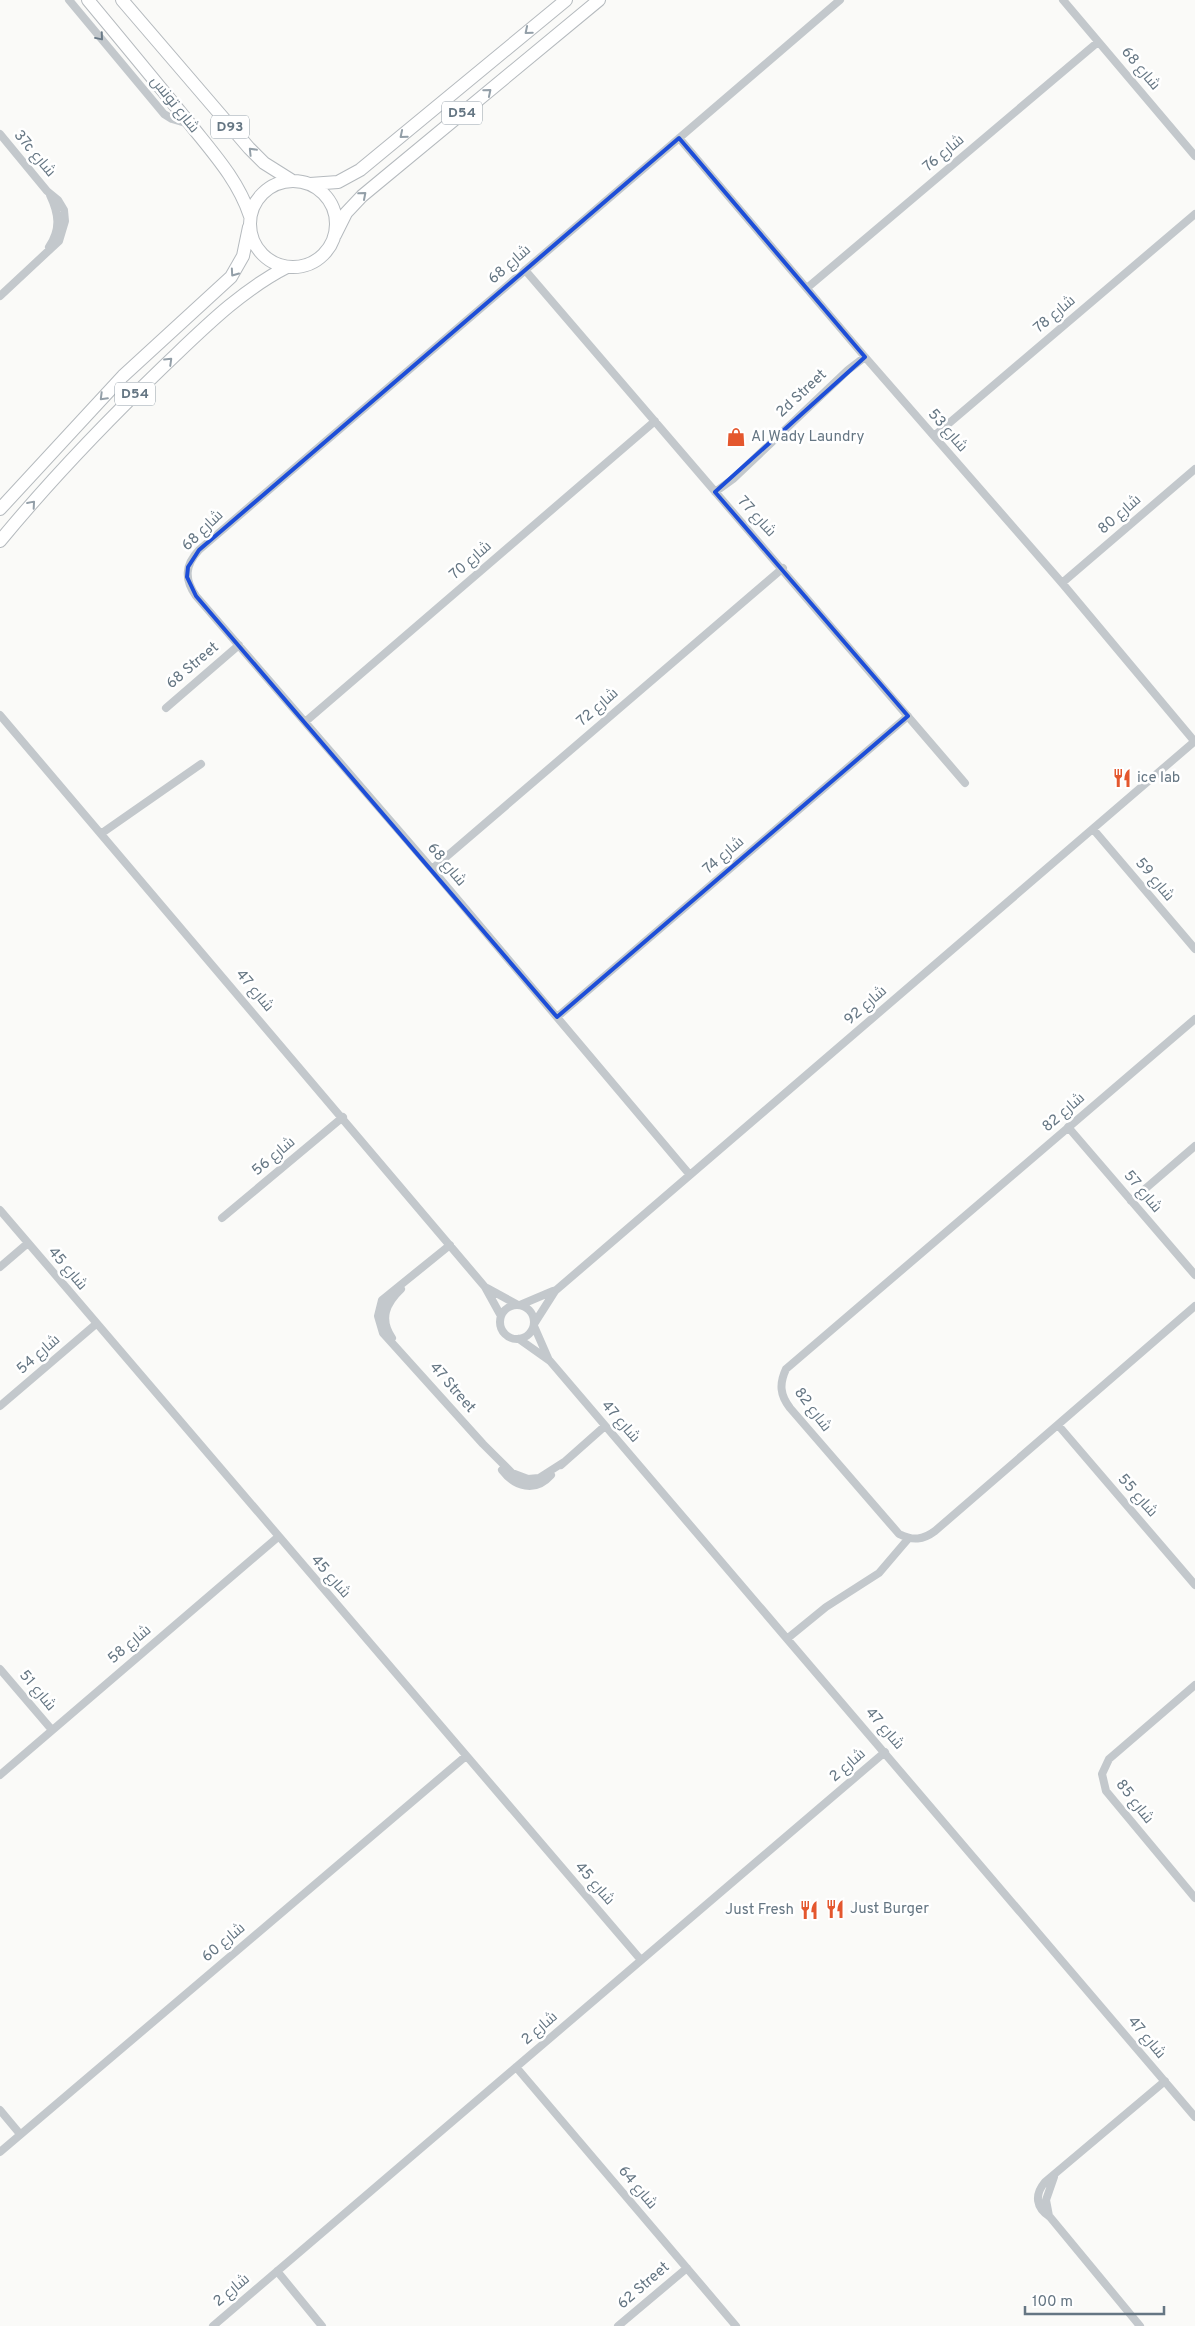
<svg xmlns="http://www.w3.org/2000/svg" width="1195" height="2326" viewBox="0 0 1195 2326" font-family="Overpass,Cairo,sans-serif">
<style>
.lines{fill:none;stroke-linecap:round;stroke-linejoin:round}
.primary-casing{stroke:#b5babe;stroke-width:14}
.minor{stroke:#c3c8cc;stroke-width:8}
.primary{stroke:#fff;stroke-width:12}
.oneway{stroke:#939fa8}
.oneway2{stroke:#6a7a87}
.marked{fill:none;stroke:#1d4ed8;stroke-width:4;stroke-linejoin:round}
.labels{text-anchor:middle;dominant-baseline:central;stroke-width:5;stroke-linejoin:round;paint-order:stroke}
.shield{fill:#fff;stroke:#939fa8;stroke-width:1}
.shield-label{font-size:14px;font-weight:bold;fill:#657683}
.street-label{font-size:15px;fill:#657683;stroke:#fff}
.poi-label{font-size:15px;fill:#657683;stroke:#fff;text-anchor:start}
</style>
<rect width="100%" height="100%" fill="#fafaf8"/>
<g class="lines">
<g class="primary-casing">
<path id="primary" d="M88 0C122 41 156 82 190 124 213 153 238 180 250 216
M122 0 249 148 264 163 291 180
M250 224a43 43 0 1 1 86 0a43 43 0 1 1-86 0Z
M310 184 338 182 360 170 566 0
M335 235 346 213 362 196 599 0
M0 509 123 376 231 277 243 256 249 227
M0 541C51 479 106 422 164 366 202 330 240 291 287 267"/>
</g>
<path class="minor" d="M69 0 164 114 172 119 189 124
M1063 0 1195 156
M0 134 47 191 58 200 64 210 65 221 59 241 0 296
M679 138 865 357 1062 583 1195 742
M49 247C61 229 59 214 50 195
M525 270 965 783
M807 288 1098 42
M934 436 1195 214
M715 492 733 479 848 370 865 357
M1062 583 1195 469
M166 708 239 645
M0 715 485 1287 501 1316
M305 722 655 421
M1093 829 1195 949
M102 833 201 764
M432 869 783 568
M557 1017 908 716
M1195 1019 786 1369C779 1384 780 1395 790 1408L899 1534C913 1541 923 1540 935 1531L1195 1306
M1068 1127 1195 1275
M690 1175 432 869 196 596C184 579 185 565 199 550L840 0
M1131 1201 1195 1146
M0 1210 641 1960
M222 1218 343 1117
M450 1245 382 1300 378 1316 383 1333 483 1444 512 1473 528 1479 539 1478 564 1462
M0 1267 28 1243
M487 1288 518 1305
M500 1322a17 17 0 1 1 34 0a17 17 0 1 1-34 0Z
M520 1305 553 1291
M534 1324 555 1291 1195 741
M534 1326 548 1358
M392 1338C379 1319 386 1303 401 1289
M519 1339 550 1361 1195 2117
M0 1406 96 1324
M1058 1425 1195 1585
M561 1465 605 1426
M502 1470C515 1487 535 1493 551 1475
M788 1638 826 1607 879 1573 908 1539
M0 1669 52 1730
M1195 1685 1109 1759 1102 1774 1106 1791 1195 1898
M0 1775 278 1537
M516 2067 736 2326
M0 2110 20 2134
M0 2152 466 1756
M1049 2216 1046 2200 1054 2177
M277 2271 322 2326
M213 2326 885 1752
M618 2326 687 2268
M1140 2326 1050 2217C1036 2208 1034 2195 1045 2182L1165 2081"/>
<use href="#primary" class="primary"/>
</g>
<defs><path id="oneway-chevron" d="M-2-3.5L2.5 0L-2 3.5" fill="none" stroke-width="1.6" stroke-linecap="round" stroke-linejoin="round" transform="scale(1.25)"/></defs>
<g class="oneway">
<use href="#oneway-chevron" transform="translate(528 31) rotate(140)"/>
<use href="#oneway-chevron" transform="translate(488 92) rotate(-40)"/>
<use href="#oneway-chevron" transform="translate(403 135) rotate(140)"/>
<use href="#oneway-chevron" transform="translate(252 151) rotate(-134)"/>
<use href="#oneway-chevron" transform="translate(363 195) rotate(-41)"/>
<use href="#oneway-chevron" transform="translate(234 273) rotate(125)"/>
<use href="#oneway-chevron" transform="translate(169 361) rotate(-44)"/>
<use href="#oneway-chevron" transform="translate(103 397) rotate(135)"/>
<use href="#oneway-chevron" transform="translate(32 504) rotate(-49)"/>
</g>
<use class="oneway2" href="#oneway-chevron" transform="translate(100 37) rotate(50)"/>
<path class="marked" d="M679 138 865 357 715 492 908 716 557 1017 196 596 187 577 188 567 199 550Z"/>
<defs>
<g id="shop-bare" transform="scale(1.5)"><path d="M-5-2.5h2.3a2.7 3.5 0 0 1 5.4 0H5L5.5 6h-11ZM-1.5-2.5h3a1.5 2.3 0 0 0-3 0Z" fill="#e4572e" stroke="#fff" stroke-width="2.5" paint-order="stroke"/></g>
<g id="restaurant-bare" transform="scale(1.5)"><path d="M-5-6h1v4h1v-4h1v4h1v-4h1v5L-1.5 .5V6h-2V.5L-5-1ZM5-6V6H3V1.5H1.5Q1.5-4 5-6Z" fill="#e4572e" stroke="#fff" stroke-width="2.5" paint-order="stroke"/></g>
</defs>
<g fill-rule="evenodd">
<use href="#shop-bare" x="736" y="437"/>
<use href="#restaurant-bare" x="1122" y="778"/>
<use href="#restaurant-bare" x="835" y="1909"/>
<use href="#restaurant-bare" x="809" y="1910"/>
</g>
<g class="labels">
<g class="shield">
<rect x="442" y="101.5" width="40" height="23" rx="4"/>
<rect x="211" y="115.5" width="38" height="23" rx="4"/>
<rect x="115" y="382.5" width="40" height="23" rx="4"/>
</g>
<g class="shield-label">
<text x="462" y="113">D54</text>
<text x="230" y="127">D93</text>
<text x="135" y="394">D54</text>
</g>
<g class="street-label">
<text transform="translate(1140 69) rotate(50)">شارع 68</text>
<text transform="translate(174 105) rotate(51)">شارع تونس</text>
<text transform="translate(34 154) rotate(50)">37c شارع</text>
<text transform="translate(944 154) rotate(-40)">شارع 76</text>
<text transform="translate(510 265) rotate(-41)">شارع 68</text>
<text transform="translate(1055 315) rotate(-40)">شارع 78</text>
<text transform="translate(802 394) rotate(-43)">2d Street</text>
<text transform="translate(947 431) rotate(49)">شارع 53</text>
<text transform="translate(1120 515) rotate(-41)">شارع 80</text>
<text transform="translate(756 517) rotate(48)">شارع 77</text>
<text transform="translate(203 531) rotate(-44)">شارع 68</text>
<text transform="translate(471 561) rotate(-41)">شارع 70</text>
<text transform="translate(193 666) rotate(-40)">68 Street</text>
<text transform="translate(598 708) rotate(-41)">شارع 72</text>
<text transform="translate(724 856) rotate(-41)">شارع 74</text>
<text transform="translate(446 865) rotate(50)">شارع 68</text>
<text transform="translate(1154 880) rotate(50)">شارع 59</text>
<text transform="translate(254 991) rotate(50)">شارع 47</text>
<text transform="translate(866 1006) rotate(-41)">شارع 92</text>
<text transform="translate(1064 1113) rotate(-41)">شارع 82</text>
<text transform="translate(274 1157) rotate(-40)">شارع 56</text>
<text transform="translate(1142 1192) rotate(50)">شارع 57</text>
<text transform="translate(67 1269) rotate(50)">شارع 45</text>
<text transform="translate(39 1355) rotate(-41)">شارع 54</text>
<text transform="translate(452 1388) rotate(49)">47 Street</text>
<text transform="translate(812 1410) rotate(53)">شارع 82</text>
<text transform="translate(620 1422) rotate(49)">شارع 47</text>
<text transform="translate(1137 1496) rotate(49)">شارع 55</text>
<text transform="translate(330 1577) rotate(49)">شارع 45</text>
<text transform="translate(130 1645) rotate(-40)">شارع 58</text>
<text transform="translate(37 1691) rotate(50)">شارع 51</text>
<text transform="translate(884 1729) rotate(49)">شارع 47</text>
<text transform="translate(848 1766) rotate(-41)">شارع 2</text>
<text transform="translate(1134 1802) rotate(52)">شارع 85</text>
<text transform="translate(594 1884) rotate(49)">شارع 45</text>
<text transform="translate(224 1943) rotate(-40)">شارع 60</text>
<text transform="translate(540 2029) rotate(-41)">شارع 2</text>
<text transform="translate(1146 2038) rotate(50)">شارع 47</text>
<text transform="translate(637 2188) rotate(50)">شارع 64</text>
<text transform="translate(644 2286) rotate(-41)">62 Street</text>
<text transform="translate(232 2291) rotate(-40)">شارع 2</text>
</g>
<g class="poi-label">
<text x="751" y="437">Al Wady Laundry</text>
<text x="1137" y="778">ice lab</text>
<text x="850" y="1909">Just Burger</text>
<text x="794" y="1910" text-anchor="end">Just Fresh</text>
</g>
</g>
<path d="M1025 2306v8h139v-8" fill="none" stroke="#657683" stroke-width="2.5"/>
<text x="1032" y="2306" font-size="15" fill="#657683" stroke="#ffffff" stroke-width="4" paint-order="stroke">100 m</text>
</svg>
